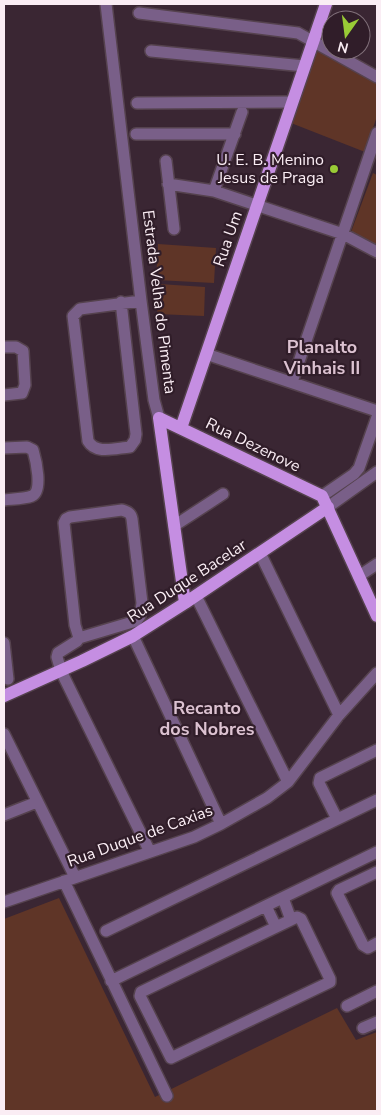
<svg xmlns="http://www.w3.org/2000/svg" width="381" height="1115" viewBox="0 0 381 1115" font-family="'Nunito Sans',sans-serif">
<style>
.green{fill:#5f3527}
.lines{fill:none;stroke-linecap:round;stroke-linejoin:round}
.minor-casing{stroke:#55424e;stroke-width:14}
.major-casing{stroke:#55424e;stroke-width:15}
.minor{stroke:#795f88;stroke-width:11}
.major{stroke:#c58ee2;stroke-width:12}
.poi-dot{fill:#99cb36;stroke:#301d29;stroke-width:2}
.labels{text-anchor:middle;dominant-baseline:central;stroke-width:4.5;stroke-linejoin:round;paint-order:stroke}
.poi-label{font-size:16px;fill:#faedf4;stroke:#301d29;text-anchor:end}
.street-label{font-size:16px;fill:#faedf4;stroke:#301d29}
.neighbourhood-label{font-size:18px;font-weight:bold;fill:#dcc2d1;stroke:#301d29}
</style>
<rect width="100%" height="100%" fill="#3a2633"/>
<path class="green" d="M316 48 377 83V116L365 152 291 123Z
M373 173 377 175V247L351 232Z
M158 244 216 248 214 283 156 280Z
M159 284 205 287 204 316 157 314Z
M59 898 155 1097 337 1008 356 1040 377 1032V1111H4V919Z"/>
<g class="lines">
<g class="minor-casing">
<path id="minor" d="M106 4 141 301 154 400 159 418
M139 13 298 33 377 77
M151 51 304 66
M137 103 292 102
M136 134H235
M166 161 174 229
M168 184 214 191 343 234 377 252
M214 191 242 112
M121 302 136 434 135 440 130 447C116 448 96 455 88 441L73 316 80 309 141 301
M4 347H16L23 351 25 385 22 393 4 395
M206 354 377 411
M292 382 377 133
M4 448 27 447 33 450C36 460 43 491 32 496 24 499 12 499 4 500
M322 496 354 474 359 468 377 417
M328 507 377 472
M122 510C128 512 131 513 132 519L142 603 140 616 136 621 79 638 75 625 64 523 66 519 70 517Z
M174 526 223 494
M260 553 339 715
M359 576 377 564
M196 596 288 782
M133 636 221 824
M79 638 77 641 58 653 57 657 61 671 150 852
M4 643 8 679
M4 734 75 877
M4 815 37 802
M337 819 319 783 320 778 377 750
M377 872 339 890 337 893 363 945 368 948 377 943
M64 881 167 1096
M283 898 291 920
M4 902 194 837 221 824 267 798 288 782 339 715 377 673
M266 906 276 927
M297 917 301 919 330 979V982L171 1058 140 996 141 992Z
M106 931 377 800
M111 981 377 852
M347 1006 377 991
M363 1028 377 1022"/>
</g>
<g class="major-casing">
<path id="major" d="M159 418 322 496 377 616
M159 418 185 603
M181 428 326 4
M4 696 82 661 133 636 185 603 328 507"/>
</g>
<use href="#minor" class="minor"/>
<use href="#major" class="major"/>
</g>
<circle class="poi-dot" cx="334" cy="169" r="5"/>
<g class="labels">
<g class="poi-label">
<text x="324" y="160">U. E. B. Menino<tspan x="324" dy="18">Jesus de Praga</tspan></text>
</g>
<g class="street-label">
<text transform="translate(228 239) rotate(-71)">Rua Um</text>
<text transform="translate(159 302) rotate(83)">Estrada Velha do Pimenta</text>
<text transform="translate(253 445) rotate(26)">Rua Dezenove</text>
<text transform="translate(187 581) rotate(-33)">Rua Duque Bacelar</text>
<text transform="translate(140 836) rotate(-20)">Rua Duque de Caxias</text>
</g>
<g class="neighbourhood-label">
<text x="322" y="347">Planalto<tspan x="322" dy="21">Vinhais II</tspan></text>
<text x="207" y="708">Recanto<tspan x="207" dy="21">dos Nobres</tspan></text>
</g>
</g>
<rect width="381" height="1115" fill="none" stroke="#faedf4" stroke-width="10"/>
<g transform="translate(346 35) rotate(194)"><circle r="24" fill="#301d29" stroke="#81707a"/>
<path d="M0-4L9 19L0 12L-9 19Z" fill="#99cb36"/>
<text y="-8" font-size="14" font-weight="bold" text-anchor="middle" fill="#faedf4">N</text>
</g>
</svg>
